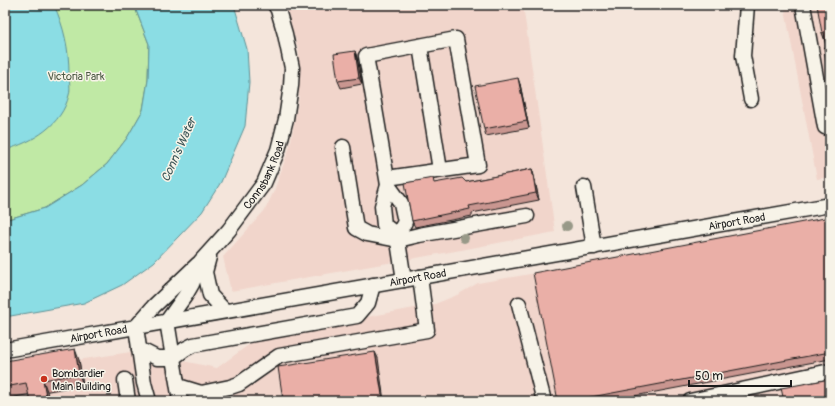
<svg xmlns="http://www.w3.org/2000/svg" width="835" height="406" viewBox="0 0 835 406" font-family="Pangolin,sans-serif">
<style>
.built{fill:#f1d5cb}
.green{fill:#c0e9a5;stroke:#6e8260}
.water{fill:#8bdde4;stroke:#5f9094}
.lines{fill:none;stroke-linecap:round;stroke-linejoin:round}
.minor-casing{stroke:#1c1c1c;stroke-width:17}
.minor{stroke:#f7f3e8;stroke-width:14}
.tree{fill:#989988}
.wall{fill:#c99690;stroke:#1c1c1c}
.shaded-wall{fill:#a47a75;stroke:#1c1c1c}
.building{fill:#eaafa7;stroke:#1c1c1c}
.poi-dot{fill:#c8321e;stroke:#f7f3e8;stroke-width:1.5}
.labels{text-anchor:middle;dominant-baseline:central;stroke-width:3;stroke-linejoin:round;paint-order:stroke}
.park-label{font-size:11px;fill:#4d5a45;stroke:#f7f3e8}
.street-label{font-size:11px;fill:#1c1c1c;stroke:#f7f3e8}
.poi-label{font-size:11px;fill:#1c1c1c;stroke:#f7f3e8;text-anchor:start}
.water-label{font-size:12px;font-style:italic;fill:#3d5658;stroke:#f7f3e8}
</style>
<rect width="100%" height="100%" fill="#f4e5db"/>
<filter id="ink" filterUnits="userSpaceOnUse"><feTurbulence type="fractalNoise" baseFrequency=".025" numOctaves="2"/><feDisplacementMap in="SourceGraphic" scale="8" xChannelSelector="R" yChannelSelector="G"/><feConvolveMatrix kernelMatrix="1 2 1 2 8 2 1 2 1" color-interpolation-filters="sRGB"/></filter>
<g filter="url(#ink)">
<path class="built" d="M285 5H523L555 232 461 250 231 291 223 257 265 210 274 191 290 146 299 97V51Z
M784 5H830V177L817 179Z
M830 222V401H5V371L144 350 173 359 217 368 258 338 435 304 457 295 478 283Z"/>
<path class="green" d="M5 5H134L149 44 148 80 143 110 127 138 107 164 82 185 45 208 5 220Z"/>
<path class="water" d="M5 5H54C64 27 69 49 69 73 69 80 71 89 69 95 62 125 33 142 5 150Z
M134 5H234L247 49 249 82 245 126 221 182 202 212 154 262 122 285 84 303 5 317V220L45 208 82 185 107 164 127 138 143 110 148 80 149 44Z"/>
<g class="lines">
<g class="minor-casing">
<g id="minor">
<path d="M747 5 743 56 751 99"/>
<path d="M803 5 825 127 830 126"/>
<path d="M420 46 440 170"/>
<path d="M343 147 356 228 367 234 398 240 419 235 527 216"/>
<path d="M387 178 478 165 456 39 366 56 388 185 382 206 384 225 397 235 404 280"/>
<path d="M388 185 401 203 405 222 397 235"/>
<path d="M584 187 594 247"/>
<path d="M209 257 205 272 210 295 225 311"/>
<path d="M519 304 544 401"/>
<path d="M139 349 157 358H173L185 349 193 345 357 316 368 303 373 285"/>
<path id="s1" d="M5 350 830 205"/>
<path d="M125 380 128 401"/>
<path d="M178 386 201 393 230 387 239 384 279 356 427 330 420 277"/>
<path d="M149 401 144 383 136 327 154 306 198 264"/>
<path id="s2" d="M180 401 167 321 185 296 192 284 201 261 229 230 264 183 278 150 286 119 291 86 292 68 285 34 278 10 275 5"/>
<path d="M690 401 830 371"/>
</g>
</g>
<use href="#minor" class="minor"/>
</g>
<g class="tree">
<circle cx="567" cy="226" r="5"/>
<circle cx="464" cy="238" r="5"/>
</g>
<path class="wall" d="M830 5 826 47 825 41 822 33Z
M355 51 357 58 362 84 341 88 338 81Z
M520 84 529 128 486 136 484 129Z
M532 169 534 176 539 200 472 213V216L415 227 412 221 435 183 466 182Z
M830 217V359L608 401H558Z
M79 360 83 385 9 398 10 401H5V361Z"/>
<path class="shaded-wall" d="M355 51 357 58 362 84 359 78Z
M518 78 520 84 529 128 527 121Z
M532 169 534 176 539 200 536 193Z
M75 349 79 360 83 385 79 374Z
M375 352 378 358 384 401H383Z
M43 380 47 391 49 401H47Z
M5 387 9 398 10 401H8Z"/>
<path class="building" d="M817 5H830V84L824 48 826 47 824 32 822 33Z
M355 51 359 78 338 81 334 54Z
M518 78 527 121 484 129 475 86Z
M532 169 536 193 469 206 470 209 412 221 405 183 433 178 434 183 462 178 466 182Z
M830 217V352L570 401H558L533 273Z
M75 349 79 374 43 380 47 401H30L26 383 5 387 8 401H5V361Z
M375 352 383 401H279L283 400 278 367Z
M830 379V401H784L781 388Z"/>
</g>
<circle class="poi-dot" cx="44" cy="379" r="4"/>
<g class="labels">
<g class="park-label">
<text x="76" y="76">Victoria Park</text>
</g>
<g class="street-label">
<text stroke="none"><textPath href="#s2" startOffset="258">Connsbank Road</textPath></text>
<text stroke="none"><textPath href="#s1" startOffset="743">Airport Road</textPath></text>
<text stroke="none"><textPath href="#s1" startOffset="419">Airport Road</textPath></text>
<text stroke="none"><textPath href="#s1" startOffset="95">Airport Road</textPath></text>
</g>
<g class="poi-label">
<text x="52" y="373">Bombardier<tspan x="52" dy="13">Main Building</tspan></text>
</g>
<g class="water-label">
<text transform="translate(179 150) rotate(-66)">Conn's Water</text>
</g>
</g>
<rect width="835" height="406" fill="none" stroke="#f7f3e8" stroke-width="20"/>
<rect x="10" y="10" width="815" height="386" fill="none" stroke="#1c1c1c" stroke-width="1.5" filter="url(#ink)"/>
<path d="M689 380v6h102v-6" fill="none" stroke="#1c1c1c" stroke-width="2"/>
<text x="695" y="380" font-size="12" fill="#1c1c1c" stroke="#f7f3e8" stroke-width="3" paint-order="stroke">50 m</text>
</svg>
